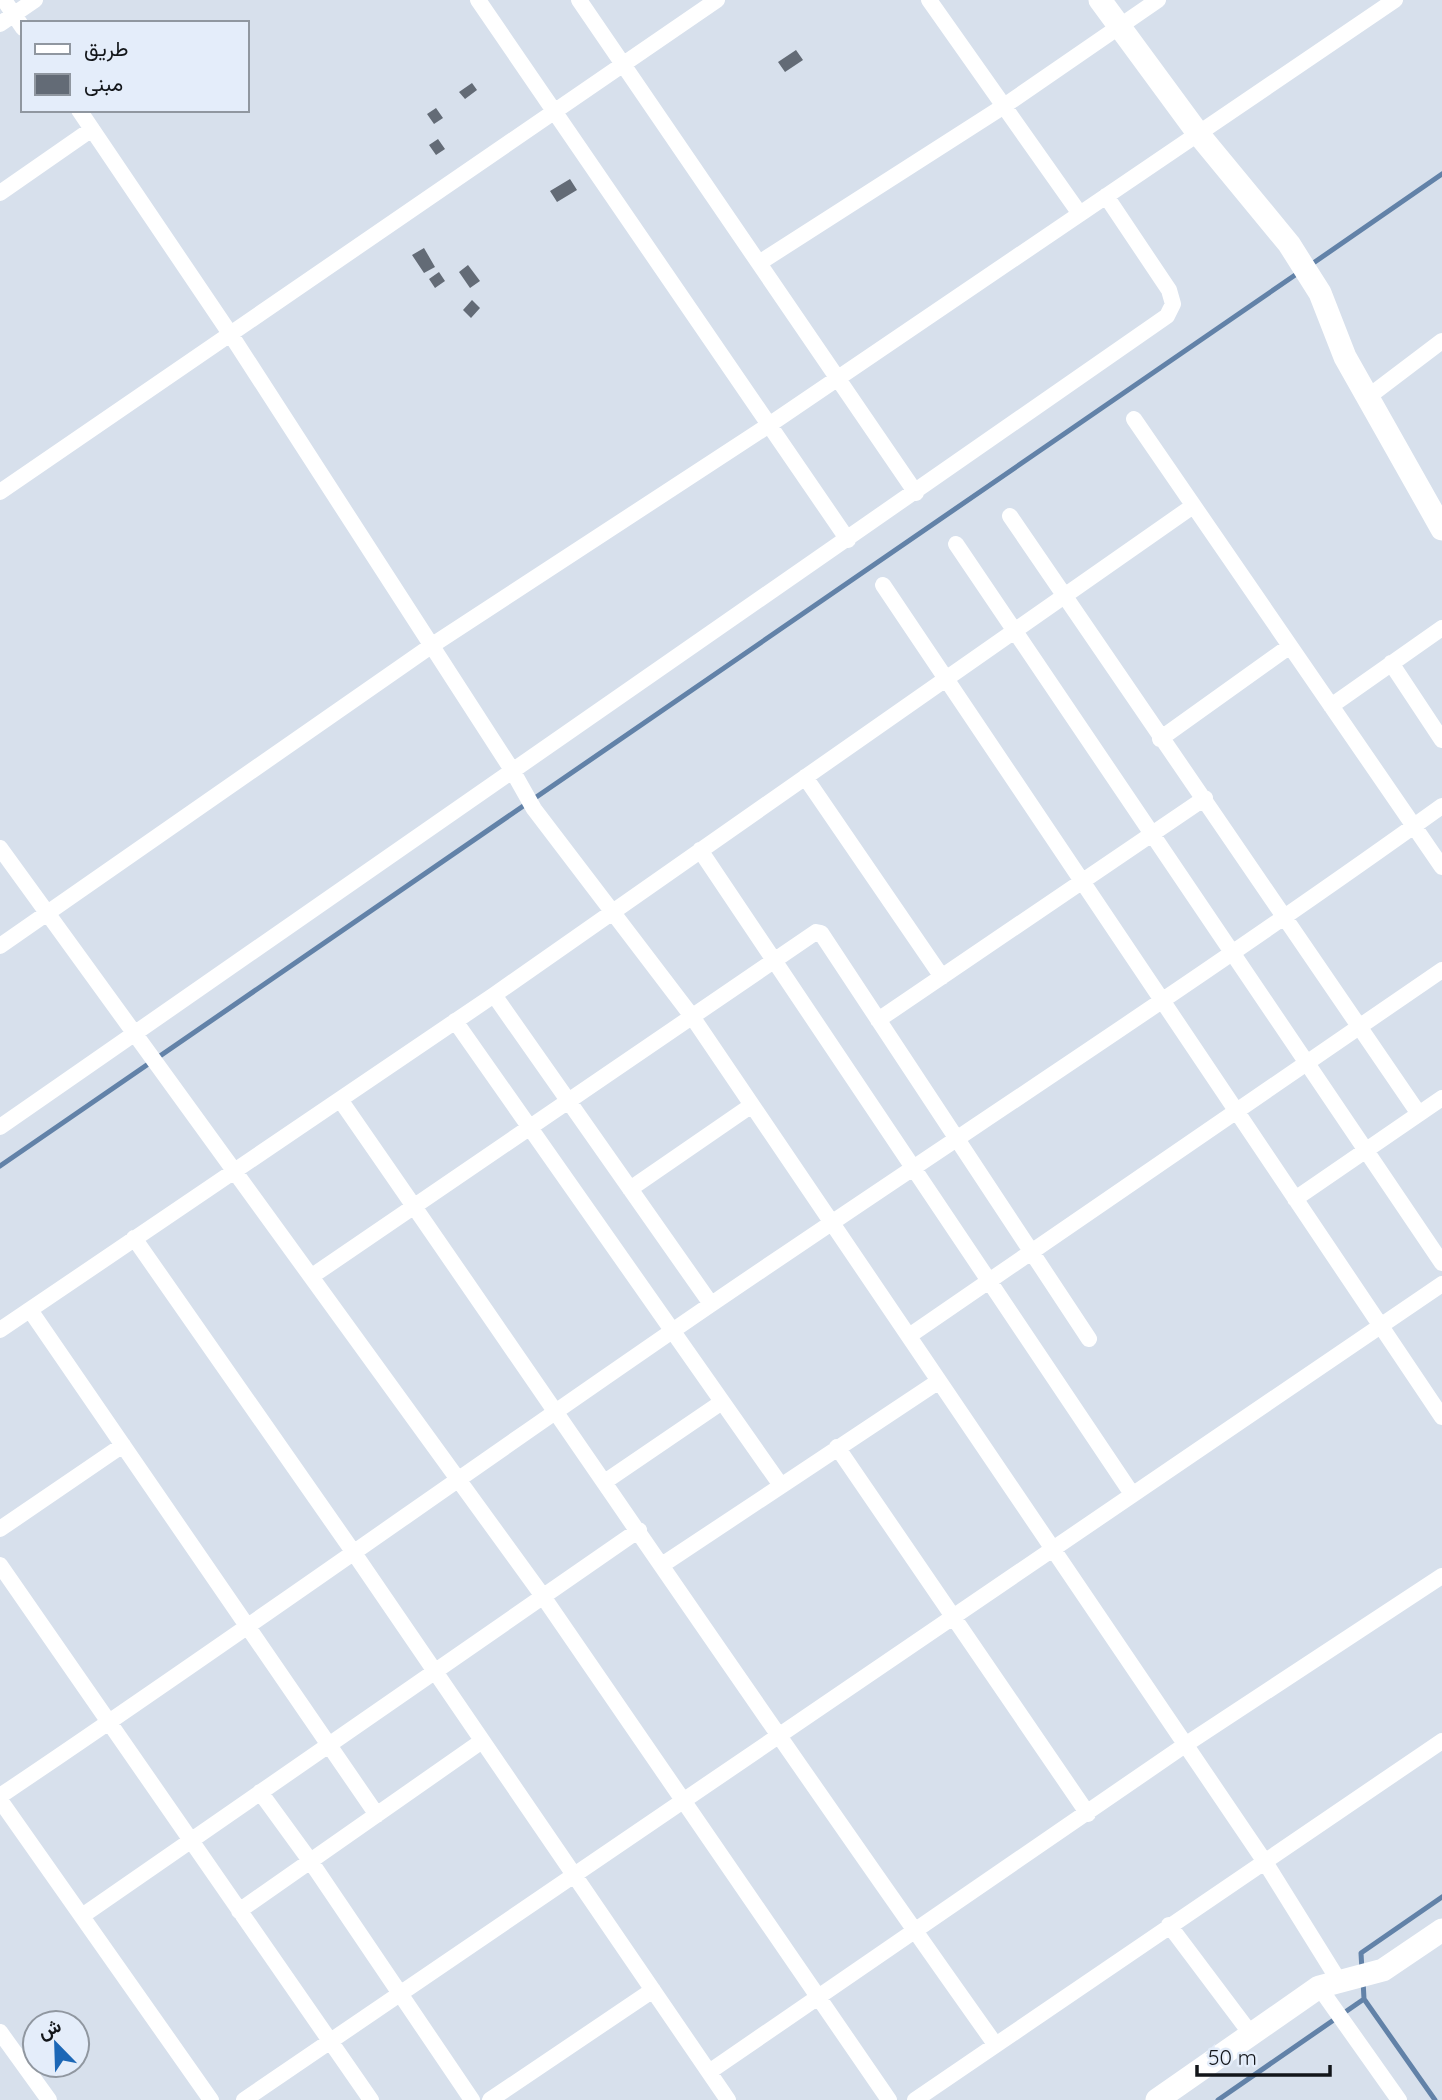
<svg xmlns="http://www.w3.org/2000/svg" width="1442" height="2100" viewBox="0 0 1442 2100" font-family="Quicksand,Vazirmatn,sans-serif">
<style>
.lines{fill:none;stroke-linecap:round;stroke-linejoin:round}
.stream{stroke:#6282a8;stroke-width:5}
.building{fill:#636b76}
.street{stroke:#fff;stroke-width:16}
.secondary{stroke:#fff;stroke-width:23}
</style>
<rect width="100%" height="100%" fill="#d7e0ec"/>
<g class="lines">
<path class="stream" d="M1309 266 1442 174
M0 1166 1301 271
M1362 1971 1361 1953 1442 1897
M1364 1999 1435 2100
M1218 2100 1364 1999 1363 1980"/>
</g>
<path class="building" d="M796 50 803 60 785 72 778 62Z
M472 83 477 90 465 99 459 92Z
M436 108 443 118 434 124 427 114Z
M438 139 445 149 436 155 429 145Z
M570 179 577 190 557 202 550 191Z
M424 248 435 267 424 273 412 255Z
M468 265 480 281 470 288 459 272Z
M439 272 445 281 435 288 429 279Z
M472 300 480 308 471 318 463 310Z"/>
<g class="lines">
<path class="street" d="M4 0 23 28
M478 0 848 540
M579 0 916 493
M929 0 1080 214
M0 24 35 0
M79 110 231 335 512 770 534 809 691 1015 1265 1862 1339 1981
M0 193 92 129
M759 263 1004 106 1158 0
M1368 397 1442 341
M1134 419 1442 867
M0 492 717 0
M1010 516 1419 1114
M956 544 1442 1263
M883 585 1442 1417
M1391 663 1442 740
M1331 706 1442 628
M1160 739 1290 646
M805 777 942 977
M0 848 542 1595 889 2100
M700 850 1132 1494
M0 946 431 646 769 425 1395 0
M494 995 711 1304
M878 1020 1205 798
M455 1021 780 1484
M341 1101C559 1415 773 1732 995 2044
M0 1127 1167 316 1173 304 1169 290 1106 196
M630 1189 752 1105
M1295 1199 1442 1098
M134 1238 354 1553 728 2100
M312 1276 816 932 821 933 1089 1339
M30 1310 377 1815
M0 1330 494 995 1193 506
M909 1336 1442 970
M837 1447 1088 1814
M606 1481 722 1402
M0 1529 123 1445
M0 1565 371 2100
M662 1565 939 1381
M260 1792 311 1862 472 2100
M0 1796C241 1634 476 1465 716 1301 958 1136 1204 977 1442 806
M0 1800 211 2100
M239 1911 482 1741
M82 1916 639 1530
M1169 1925 1251 2034
M1319 1987 1399 2100
M0 2032 49 2100
M709 2072 1185 1745 1442 1576
M244 2100 1442 1284
M490 2100 653 1990
M915 2100 1442 1741"/>
<path class="secondary" d="M1100 0 1200 136 1289 244 1320 293 1345 357 1442 529
M1157 2100 1319 1987 1383 1970 1442 1930"/>
</g>
<rect x="21" y="21" width="228" height="91" fill="#e4edfa" stroke="#9097a0" stroke-width="2"/>
<rect x="35" y="44" width="35" height="10" fill="#ffffff" stroke="#9097a0" stroke-width="2"/>
<text x="84" y="56" font-size="21" fill="#13161a">طريق</text>
<rect x="35" y="74" width="35" height="21" fill="#636b76" stroke="#9097a0" stroke-width="2"/>
<text x="84" y="91" font-size="21" fill="#13161a">مبنى</text>
<g transform="translate(56 2044) rotate(337)"><circle r="33" fill="#e4edfa" stroke="#9097a0" stroke-width="2"/>
<path d="M0-5L12 26L0 18L-12 26Z" fill="#1c67b6"/>
<text y="-10" font-size="19" font-weight="bold" text-anchor="middle" fill="#13161a">ش</text>
</g>
<path d="M1197 2065v10h133v-10" fill="none" stroke="#13161a" stroke-width="3.5"/>
<text x="1208" y="2065" font-size="21" fill="#13161a" stroke="#e4edfa" stroke-width="5" paint-order="stroke">50 m</text>
</svg>
